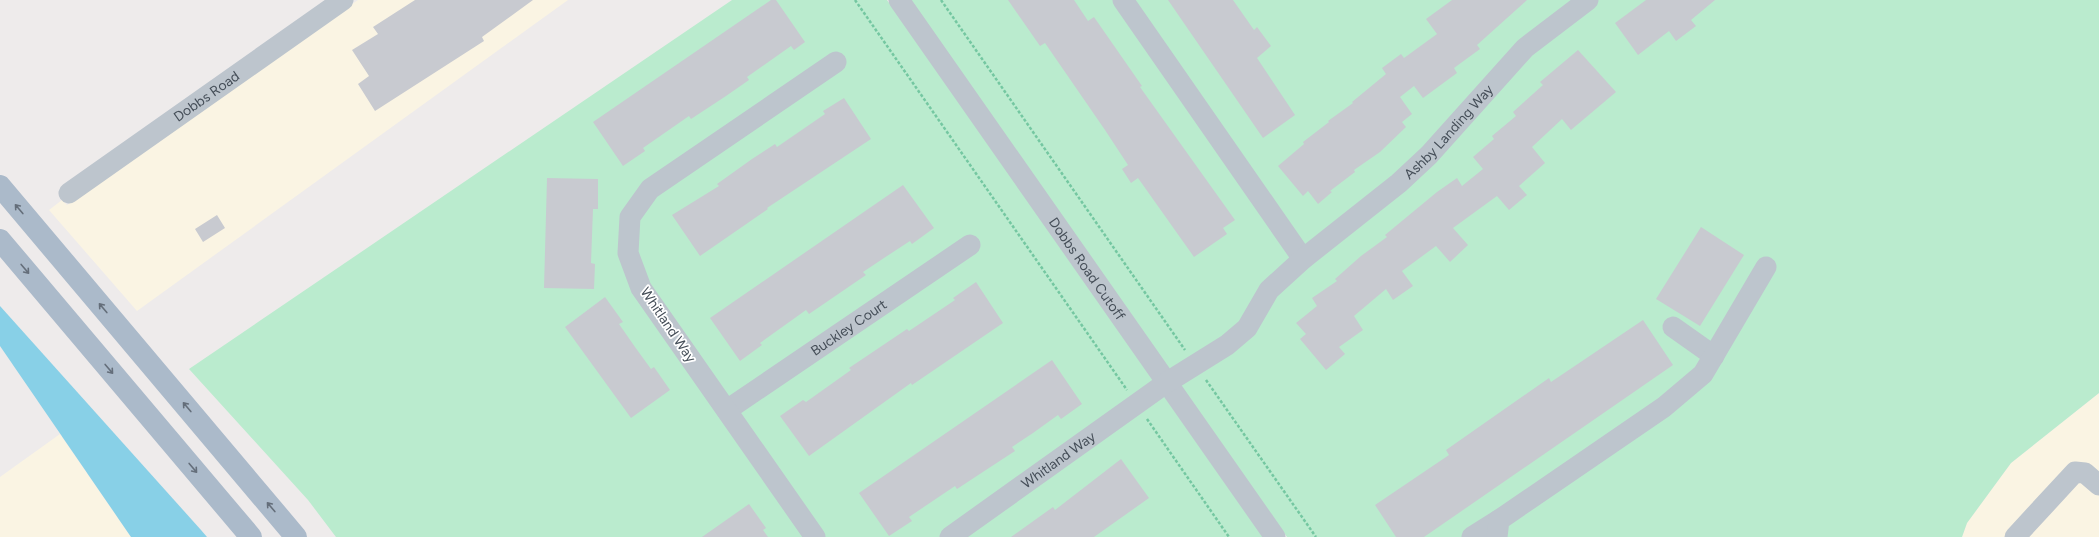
<svg xmlns="http://www.w3.org/2000/svg" width="2099" height="537" viewBox="0 0 2099 537" font-family="Figtree,sans-serif">
<style>
.commercial{fill:#faf4e3}
.green{fill:#baebce}
.water{fill:#88d0e7}
.building{fill:#c8cad0}
.lines{fill:none;stroke-linecap:round;stroke-linejoin:round}
.path{stroke:#74c7a1;stroke-width:2.5;stroke-dasharray:3 2;stroke-linecap:butt}
.minor{stroke:#bdc5cd;stroke-width:21}
.major{stroke:#abbaca;stroke-width:22}
.oneway{stroke:#646e7a}
.labels{text-anchor:middle;dominant-baseline:central;stroke-width:3.5;stroke-linejoin:round;paint-order:stroke}
.street-label{font-size:14px;fill:#454e58;stroke:#fff}
</style>
<rect width="100%" height="100%" fill="#eeebeb"/>
<path class="commercial" d="M358 0H568L137 311 49 210 62 200 67 205Z
M2099 393V537H1962L1967 523 2011 463Z
M60 434 131 537H0V477Z"/>
<path class="green" d="M732 0H887L1263 537H336L308 500 189 369Z
M910 0H2099V393L2011 463 1967 523 1962 537H1287Z"/>
<path class="water" d="M0 306 201 530 207 537H131L0 346Z"/>
<path class="building" d="M415 0H533L482 37 484 41 375 111 358 84 369 76 352 50 378 34 373 27Z
M771 0H776L805 42 794 50 791 46 747 77 749 80 726 96 691 119 689 116 643 148 645 151 623 166 593 122Z
M1008 0H1074L1088 21 1094 17 1142 86 1140 87 1235 220 1223 228 1227 234 1194 257 1138 178 1131 183 1122 169 1128 165 1105 130 1045 43 1040 46Z
M1168 0H1233L1254 30 1257 27 1271 46 1257 58 1295 115 1263 138Z
M1452 0H1527L1477 45 1480 49 1454 68 1457 73 1423 98 1414 86 1400 97 1412 114 1402 122 1406 127 1380 152 1354 170 1355 172 1330 191 1332 192 1318 204 1308 191 1303 196 1278 166 1304 144 1303 142 1329 122 1328 121 1353 103 1352 102 1386 74 1382 68 1401 54 1404 58 1437 34 1426 19Z
M1646 0H1715L1691 20 1696 26 1676 41 1669 31 1638 55 1615 23Z
M1578 50 1616 92 1571 130 1562 119 1532 147 1545 163 1519 186 1527 195 1509 210 1497 196 1453 228 1468 245 1450 262 1436 246 1402 271 1413 286 1393 300 1386 289 1354 316 1363 330 1339 347 1345 354 1326 370 1300 339 1306 334 1296 323 1317 306 1312 298 1337 281 1335 279 1361 256 1387 237 1385 235 1437 192 1457 178 1462 186 1483 169 1473 157 1494 139 1492 136 1516 116 1513 112 1543 85 1540 82Z
M844 98 871 139 767 208 768 209 700 256 672 215 719 186 717 184 752 159 775 144 777 147 825 114 823 111Z
M547 178 598 179V209H593L591 263 595 264 594 289 544 288Z
M903 185 934 228 912 244 910 241 887 256 863 272 866 275 809 314 806 310 760 343 762 345 740 361 710 318Z
M217 215 225 228 203 242 195 229Z
M1701 227 1744 255 1700 326 1656 299Z
M976 282 1003 323 912 385 911 383 809 456 780 416 803 400 806 402 851 370 849 368 907 329 909 331 955 300 953 298Z
M605 297 623 322 619 324 635 347 651 369 654 367 670 390 631 418 565 327Z
M1643 320 1673 365 1424 537H1396L1375 505 1449 455 1446 450 1549 378 1551 382Z
M1052 360 1082 404 1061 419 1058 415 1033 433 1012 447 1015 451 992 466 957 489 955 486 909 517 912 521 889 536 859 493Z
M1121 459 1149 498 1094 537H1011L1053 507 1055 510Z
M749 504 766 528 763 530 768 537H702Z"/>
<g class="lines">
<path class="path" d="M855 0 1127 390
M941 0 1185 350
M1206 380 1316 537
M1147 419 1229 537"/>
<g class="minor">
<path id="s1" d="M899 0 1275 537"/>
<path d="M1123 0 1303 259"/>
<path id="s2" d="M69 193 343 0"/>
<path d="M1673 327 1714 356"/>
<path id="s3" d="M727 410 970 245"/>
<path d="M815 537 641 288 628 253 630 217 650 189 836 62"/>
<path id="s4" d="M950 537 1166 383 1227 345 1247 328 1269 290 1303 259 1399 183 1429 155 1525 48 1588 0"/>
<path d="M1472 537 1499 520"/>
<path d="M1497 537 1499 520 1664 407 1703 374 1766 267"/>
<path d="M2015 537 2075 472 2085 473 2099 485"/>
</g>
<path class="major" d="M0 186 296 537
M0 240 251 537"/>
</g>
<defs><path id="oneway-shaft" d="M-6 0H5M1.5-3L5.5 0L1.5 3" fill="none" stroke-width="1.6" stroke-linecap="round" stroke-linejoin="round"/></defs>
<g class="oneway">
<use href="#oneway-shaft" transform="translate(19 209) rotate(-130)"/>
<use href="#oneway-shaft" transform="translate(25 269) rotate(50)"/>
<use href="#oneway-shaft" transform="translate(103 308) rotate(-130)"/>
<use href="#oneway-shaft" transform="translate(109 369) rotate(50)"/>
<use href="#oneway-shaft" transform="translate(187 407) rotate(-130)"/>
<use href="#oneway-shaft" transform="translate(193 468) rotate(50)"/>
<use href="#oneway-shaft" transform="translate(271 507) rotate(-130)"/>
</g>
<g class="labels">
<g class="street-label">
<text stroke="none"><textPath href="#s2" startOffset="168">Dobbs Road</textPath></text>
<text stroke="none"><textPath href="#s4" startOffset="647">Ashby Landing Way</textPath></text>
<text stroke="none"><textPath href="#s1" startOffset="328">Dobbs Road Cutoff</textPath></text>
<text transform="translate(668 325) rotate(56)">Whitland Way</text>
<text stroke="none"><textPath href="#s3" startOffset="147">Buckley Court</textPath></text>
<text stroke="none"><textPath href="#s4" startOffset="133">Whitland Way</textPath></text>
</g>
</g>
</svg>
